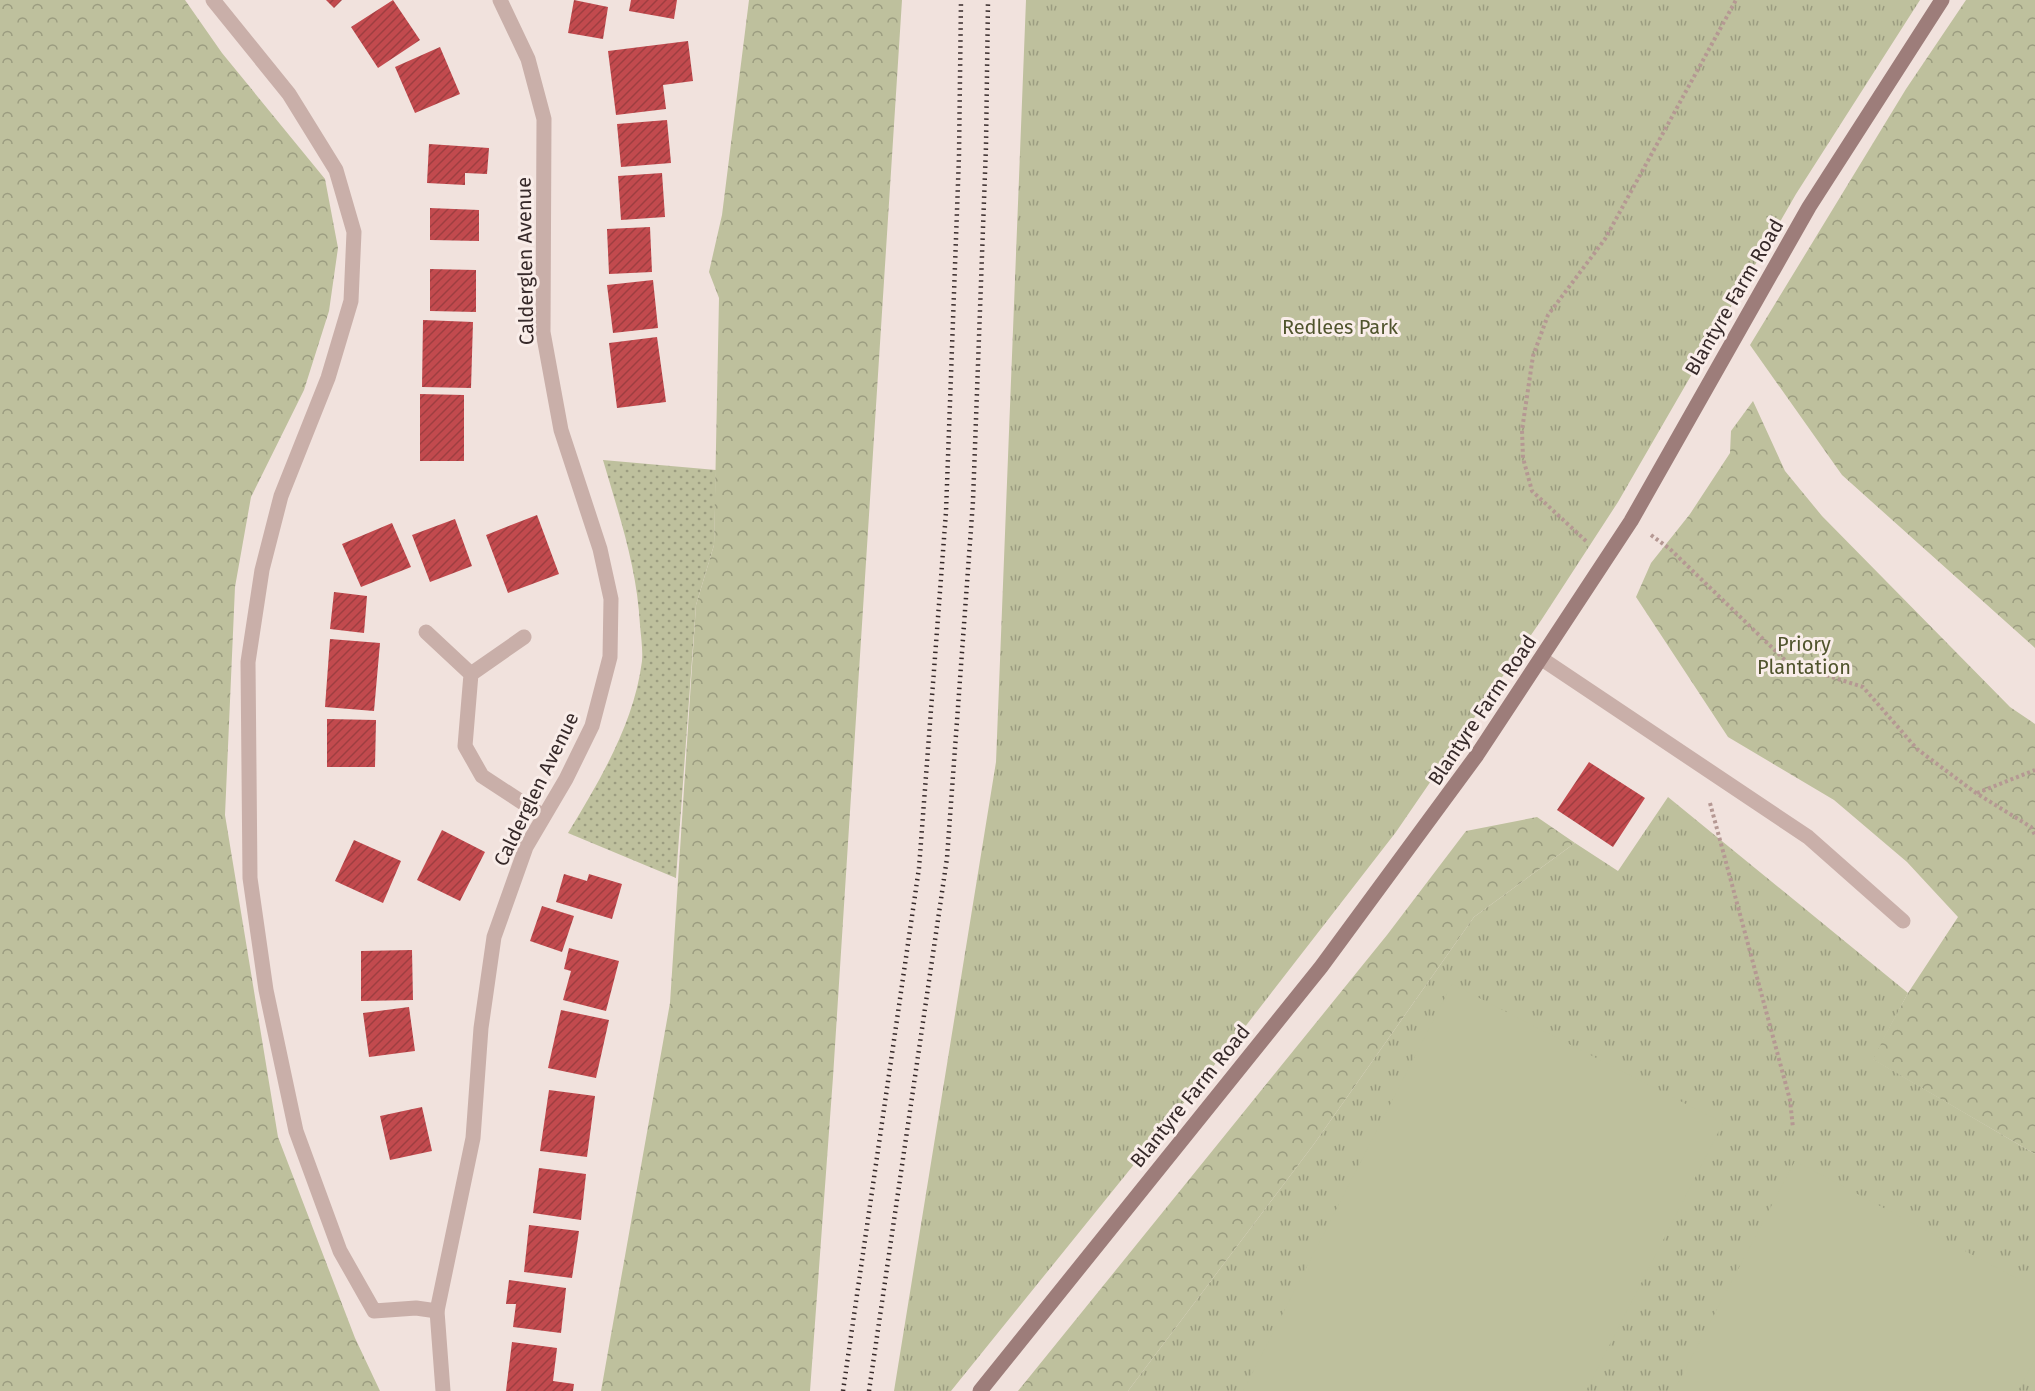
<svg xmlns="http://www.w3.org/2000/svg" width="2035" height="1391" viewBox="0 0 2035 1391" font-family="'Fira Sans',sans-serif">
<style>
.grass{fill:url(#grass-dots)}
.forest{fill:url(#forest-crowns)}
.park{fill:url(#park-tufts)}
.garden{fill:#bec09d}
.building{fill:url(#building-hatch)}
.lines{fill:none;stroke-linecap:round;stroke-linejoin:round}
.path{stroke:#b59893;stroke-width:4;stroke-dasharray:3 3;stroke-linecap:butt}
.service{stroke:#c9afa9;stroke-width:15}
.minor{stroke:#c9afa9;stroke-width:15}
.secondary{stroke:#9d7d7a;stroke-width:15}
.rail{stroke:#362929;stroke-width:4.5;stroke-dasharray:1.5 4.5;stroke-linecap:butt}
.labels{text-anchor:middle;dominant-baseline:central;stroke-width:6;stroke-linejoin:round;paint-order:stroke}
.street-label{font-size:20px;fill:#362929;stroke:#f9ede9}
.park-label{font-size:20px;fill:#50542d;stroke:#f9ede9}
</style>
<defs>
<pattern id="grass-dots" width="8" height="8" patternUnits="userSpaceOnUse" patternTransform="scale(1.5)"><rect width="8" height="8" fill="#bec09d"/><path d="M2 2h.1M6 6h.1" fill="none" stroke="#9b9c80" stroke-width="1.8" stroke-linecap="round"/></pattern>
<pattern id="forest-crowns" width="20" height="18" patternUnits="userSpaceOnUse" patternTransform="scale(1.5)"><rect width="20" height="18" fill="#bec09d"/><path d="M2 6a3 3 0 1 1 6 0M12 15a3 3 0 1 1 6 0" fill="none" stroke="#9b9c80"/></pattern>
<pattern id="park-tufts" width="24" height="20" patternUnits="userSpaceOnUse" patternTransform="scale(1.5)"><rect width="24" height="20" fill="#bec09d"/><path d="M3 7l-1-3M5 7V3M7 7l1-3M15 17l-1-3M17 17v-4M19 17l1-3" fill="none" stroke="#9b9c80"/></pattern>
<pattern id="building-hatch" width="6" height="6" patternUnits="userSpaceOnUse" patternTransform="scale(1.5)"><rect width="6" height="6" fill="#c24a4e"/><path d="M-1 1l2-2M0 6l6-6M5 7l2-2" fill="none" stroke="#9e3e41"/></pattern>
</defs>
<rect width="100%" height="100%" fill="#f1e2dd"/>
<path class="grass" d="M603 460 716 470 714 545 696 605 676 878 568 833C600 780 634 724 642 661 643 650 641 637 640 625 637 567 619 515 603 460Z"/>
<path class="forest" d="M0 0H185L222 53 325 179 338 248 329 311 304 390 251 497 235 587 225 815 278 1137 355 1338 380 1391H0Z
M749 0H902L833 1077 810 1391H601L670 1003 696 605 714 545 719 298 709 272 722 215Z
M1966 0H2035V648L1842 475 1750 345 1906 89Z
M1753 401 1785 471 1822 516 2010 707 2035 724V1154L1872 1059 1908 993 1958 917 1907 862 1834 800 1728 737 1636 597 1651 563 1690 514 1730 453 1731 431Z
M1537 817 1575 843 1474 917 1314 1144 1128 1391H1018L1387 935 1466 831Z"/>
<path class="park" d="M1026 0H1920L1796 194 1618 502 1542 619 1396 832 1241 1032 951 1391H894L996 762Z
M1668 797 1908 993 1873 1059 2035 1154V1391H1128L1314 1144 1474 917 1575 843 1618 871Z"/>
<path class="garden" d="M1452 984 1723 1123 1586 1391H1243Z
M1795 1161 2035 1288V1359L2018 1391H1674Z"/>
<path class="building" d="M326 0H342L334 8Z
M393 0 420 40 378 68 351 27Z
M574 0 608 7 603 39 568 33Z
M631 0H677L674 19 629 11Z
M688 41 693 81 663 85 666 109 616 115 608 51Z
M440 47 460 94 415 113 395 67Z
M667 120 671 163 621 167 617 124Z
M429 144 489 148 487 174 465 173V185L427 183Z
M662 173 665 217 621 220 618 176Z
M430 208 479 210V241L430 240Z
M650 227 652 272 609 274 607 229Z
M430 269 476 270V312L430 311Z
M653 280 658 328 613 333 607 285Z
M423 320 473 322 471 388 422 387Z
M657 337 666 402 617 408 609 343Z
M420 394 464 395V461H420Z
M537 515 559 574 508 593 486 535Z
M455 519 472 566 430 582 412 535Z
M392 523 411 567 361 587 342 544Z
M334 592 367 596 364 633 330 629Z
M330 639 380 643 374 711 325 707Z
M327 719 376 720 375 767H327Z
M1589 762 1645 798 1613 847 1557 810Z
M442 830 485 852 460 901 417 880Z
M354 840 401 861 383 903 335 881Z
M564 874 587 881 589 874 622 884 612 919 556 902Z
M542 906 574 916 562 952 530 941Z
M569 948 619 961 606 1011 563 1000 571 971 564 969Z
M412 950 413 1000 361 1001V951Z
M409 1007 415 1051 369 1057 363 1013Z
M561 1010 609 1020 596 1078 548 1068Z
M549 1090 595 1096 587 1157 540 1151Z
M422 1107 432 1151 390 1160 380 1116Z
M539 1168 586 1174 581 1220 533 1213Z
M529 1225 579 1231 572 1278 524 1272Z
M509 1280 566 1288 561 1333 513 1327 516 1304H506Z
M512 1342 557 1348 553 1381 574 1384 573 1391H506Z"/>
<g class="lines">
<path class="path" d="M1651 535 1670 549 1788 663 1863 687 1917 749 1976 793 2031 827 2035 835
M1586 541 1532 491 1523 458 1522 430 1533 356 1548 315 1605 239 1736 0
M1977 793 2035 770
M1710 803 1790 1100 1793 1128"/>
<path class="service" d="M213 0 289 94 336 170 354 232 351 301 328 378 281 496 262 570 248 662 250 878 266 990 296 1131 340 1251 374 1311 416 1308 437 1311
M1542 659 1808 837 1903 921"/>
<path class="minor" d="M426 632 471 674
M524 637 471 674 465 746 482 776 543 816
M443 1391 437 1311 473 1138 481 1028 494 937 526 847 566 779 592 726 610 657 611 599 600 549 561 430 543 332 544 119 528 59 500 0"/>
<path class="secondary" d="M980 1391 1321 967 1477 755 1631 521 1809 207 1942 0"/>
<path class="rail" d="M843 1391 919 868 946 512 959 156 961 0
M869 1391 947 858 973 501 986 146 988 0"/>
</g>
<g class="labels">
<g class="street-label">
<text transform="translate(525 261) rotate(-91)">Calderglen Avenue</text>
<text transform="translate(1734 297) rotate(-60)">Blantyre Farm Road</text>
<text transform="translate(1482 710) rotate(-56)">Blantyre Farm Road</text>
<text transform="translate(536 789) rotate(-64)">Calderglen Avenue</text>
<text transform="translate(1190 1096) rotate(-51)">Blantyre Farm Road</text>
</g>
<g class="park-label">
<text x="1340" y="327">Redlees Park</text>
<text x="1804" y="644">Priory<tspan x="1804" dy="23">Plantation</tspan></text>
</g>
</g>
</svg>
